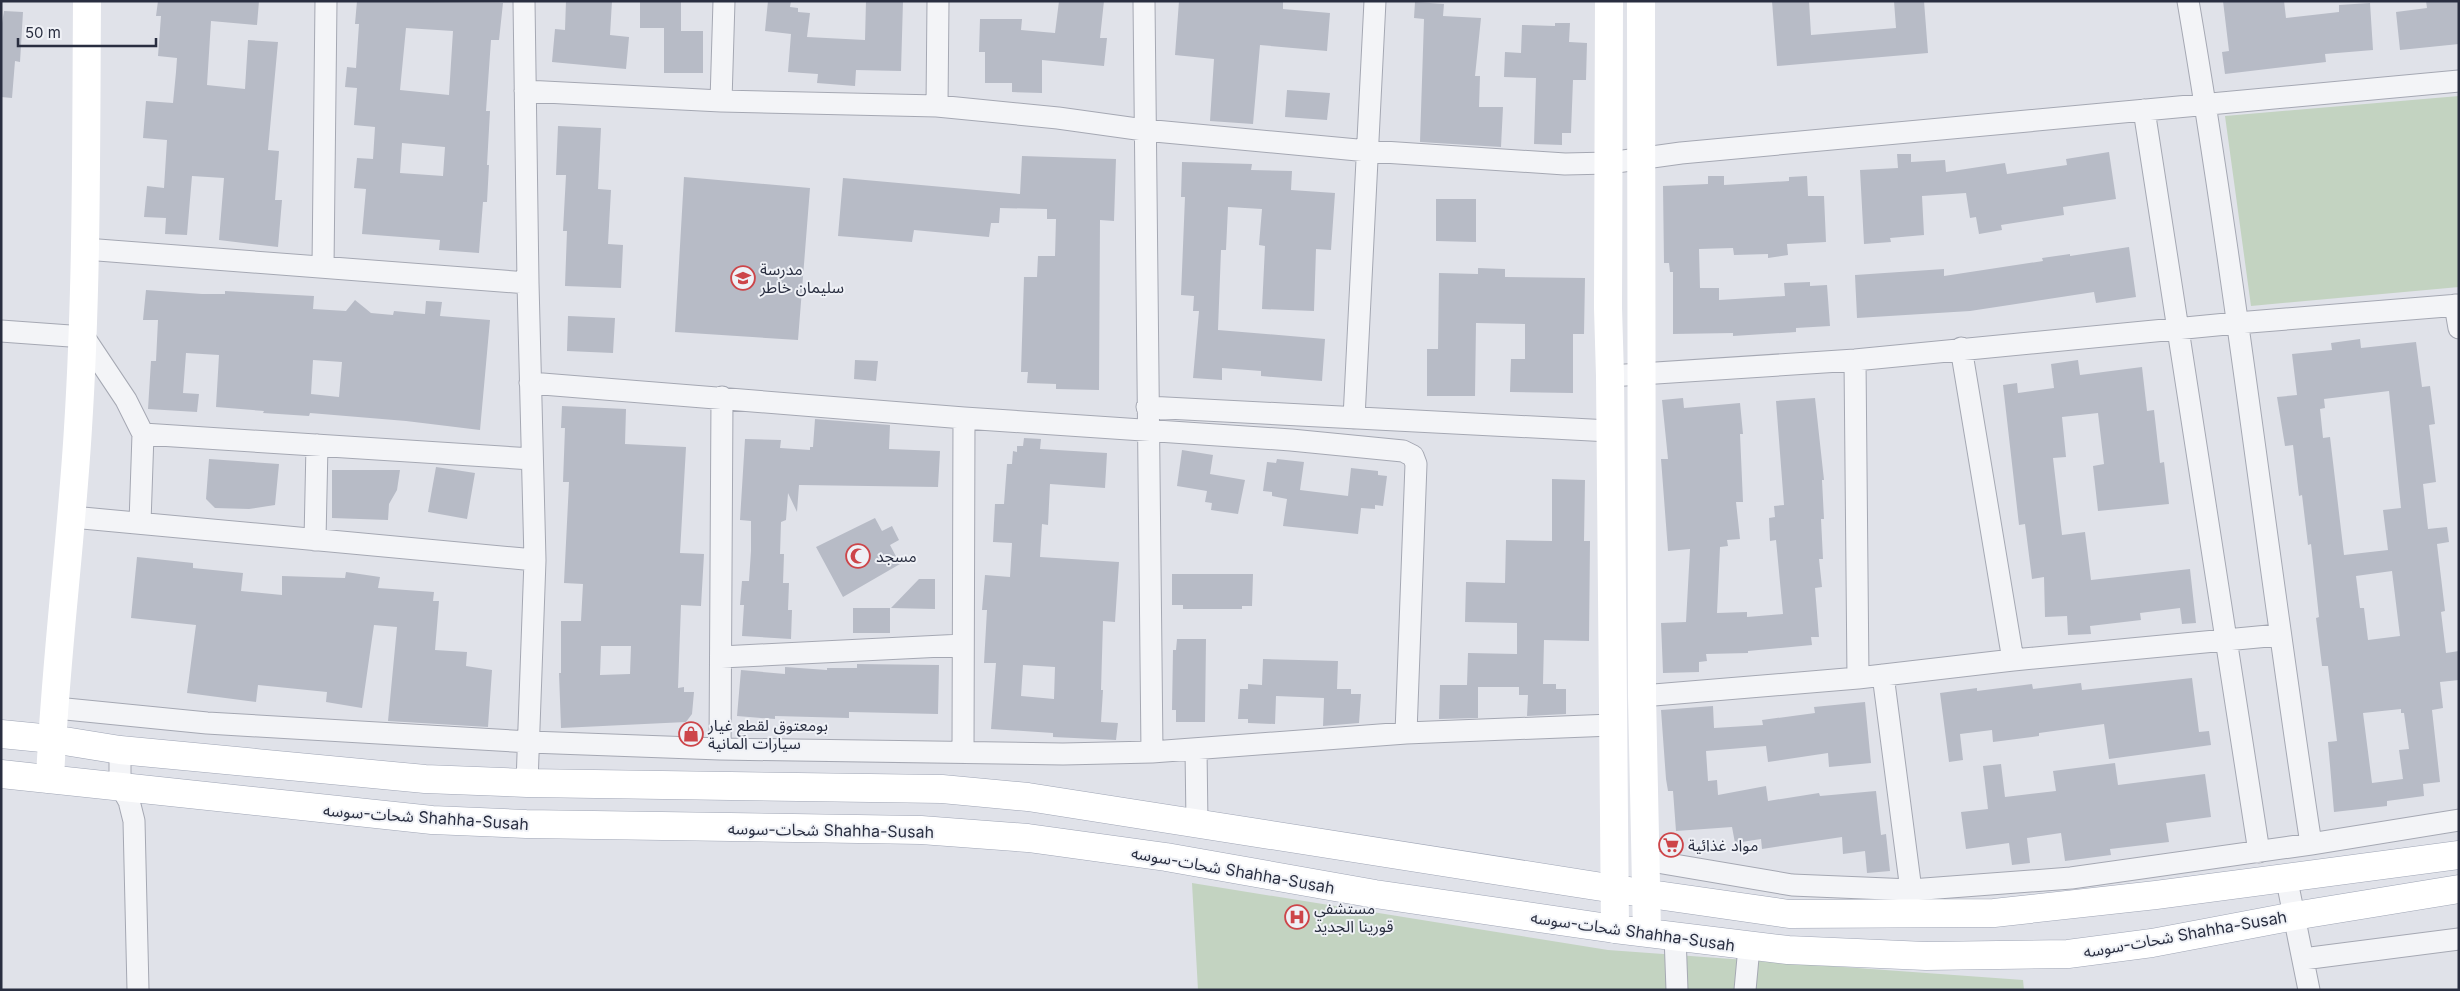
<svg xmlns="http://www.w3.org/2000/svg" width="2460" height="991" viewBox="0 0 2460 991" font-family="Inter,'Noto Sans Arabic',sans-serif">
<style>
.green{fill:#c3d3c1}
.building{fill:#b7bbc6;fill-rule:evenodd}
.lines{fill:none;stroke-linecap:round;stroke-linejoin:round}
.street-casing{stroke:#a5a8b3;stroke-width:23}
.primary-casing{stroke:#9fa5b5;stroke-width:29}
.street{stroke:#f3f4f7;stroke-width:21}
.secondary{stroke:#fff;stroke-width:28}
.primary{stroke:#fff;stroke-width:28}
.labels{text-anchor:middle;dominant-baseline:central;stroke-width:4;stroke-linejoin:round;paint-order:stroke}
.poi-label{font-size:16px;fill:#292e40;stroke:#eff1f6;text-anchor:start}
.street-label{font-size:16px;fill:#292e40;stroke:#eff1f6}
</style>
<rect width="100%" height="100%" fill="#e0e2e9"/>
<path class="green" d="M2459 96V287L2251 306 2225 116Z
M1192 883 1608 950 2023 980 2024 990H1198Z"/>
<path class="building" d="M158 1H259L257 25 211 21 207 85 245 89 248 40 278 42 268 150 279 151 275 200H282L278 247 219 240 224 178 192 176 187 235 165 234 166 218 144 217 147 186 164 188 167 140 143 138 146 101 173 103 176 72 177 58 158 56 161 16H156Z
M357 1 503 3 499 40H491L486 111H490L487 165H489L487 202H483L479 253 439 250 440 240 362 234 366 189 354 188 357 158 373 159 375 127 354 125 357 88 345 87 347 67 356 68 359 24H355ZM406 28 453 31 449 95 400 90ZM402 143 445 147 443 176 400 173Z
M566 1H612L610 35 629 37 626 69 552 62 555 29 565 30Z
M640 1H681V31H703V73H664V28H640Z
M768 1H791L790 7 798 8V12L810 13 807 37 865 40 866 1H903L901 71 856 70 855 86 817 83 818 74 788 72 791 34 765 31Z
M1059 1H1104L1100 38H1107L1104 66 1042 60V93L1012 92V83H985V52H979L980 19H1022L1021 30 1055 33Z
M1179 1H1283V9L1330 13 1327 51 1260 45 1253 124 1210 121 1214 59 1175 55Z
M1772 1H1809L1811 35 1896 28 1894 1H1924L1928 53 1777 66Z
M2223 1H2284L2286 18 2339 12V5L2370 3 2373 50 2325 54 2326 62 2225 74 2222 52 2229 51Z
M2426 1H2459V44L2400 50 2396 12 2427 8Z
M1415 2 1444 4 1443 16 1481 18 1475 76H1480L1479 107H1503L1501 147 1420 142 1424 19 1414 18Z
M4 11 23 12 20 62 15 61 12 98 1 97V29Z
M1555 23H1570L1569 42 1587 43 1586 80H1573L1571 133H1562V145L1534 144 1536 78 1504 77 1505 52 1521 53 1522 25 1555 26Z
M1287 90 1330 93 1327 120 1285 117Z
M558 126 601 128 598 189 611 190 608 244 623 245 621 288 565 286 567 231H563L566 175H556Z
M2109 152 2116 199 2063 207 2064 215 2001 225 2002 230 1979 234 1976 217 1970 218 1966 193 1922 196 1924 235 1890 238 1891 242 1864 244 1860 170 1898 168 1897 154H1911V162L1945 160 1946 172 2005 163 2007 174 2067 165 2066 159Z
M1022 156 1116 159 1114 221 1100 220 1099 390 1056 389V384L1027 383 1028 372H1021L1024 277H1037L1038 256H1055L1056 219H1047V209L1000 208 999 223H991L989 237 914 230 912 242 838 236 843 178 1020 194Z
M1182 162 1252 164 1251 170 1292 171 1291 190 1335 193 1331 250 1316 249 1314 311 1262 309 1265 246 1259 245 1262 209 1228 207 1226 250H1221L1218 330 1325 339 1322 381 1261 376V371L1222 368V380L1193 378 1199 311H1193L1194 296 1181 295 1185 197H1181Z
M1708 176H1724V185L1789 181V177L1807 176 1808 196H1824L1826 242 1787 244 1788 255 1768 258V254L1734 255 1733 248 1699 249 1700 288H1719V300L1785 296 1784 283 1810 282V286L1827 285 1830 326 1796 328V332L1733 336V333L1673 334V272H1670L1669 263H1664L1663 186 1708 184Z
M684 177 810 188 798 340 675 332Z
M1436 199H1476V242L1436 241Z
M2129 247 2136 297 2096 303 2094 292 1970 311 1857 318 1855 275 1944 269V276L2043 261 2042 258 2070 254V256Z
M1478 268 1505 269V277L1585 278 1584 334H1573V393L1510 392 1511 359H1525V324L1476 323 1475 396H1427V349H1438L1439 273 1478 274Z
M146 290 202 294H225V291L314 296 313 309 346 311 355 300 371 313 393 315 394 311 425 314 426 301 442 302 440 316 490 320 480 430 406 421 310 413 309 416 263 413 264 411 216 407 219 355 186 353 183 393 199 394 197 412 148 409 151 361H156L158 320H143ZM313 360 342 362 339 397 311 394Z
M568 316 615 318 613 353 567 351Z
M2360 339 2361 348 2416 342 2422 387 2430 386 2435 424 2429 425 2436 482 2423 484 2428 529 2447 527 2449 542 2437 544 2445 611 2441 612 2446 653 2459 651V680L2440 682 2443 708 2432 710 2440 782 2423 784 2424 796 2387 801V806L2334 812 2328 742 2337 741 2328 666H2322L2316 618 2319 617 2311 544 2308 545 2302 495 2299 496 2293 445 2285 446 2277 397 2297 395 2292 354 2332 350 2331 343ZM2389 391 2401 508 2383 510 2388 550 2344 555 2330 437 2323 438 2320 409 2325 408 2324 399ZM2392 571 2400 636 2368 640 2364 608H2360L2356 576ZM2401 709V713H2404L2409 749 2399 750 2403 779 2372 783 2363 713Z
M855 360 878 361 876 381 854 379Z
M2078 360 2080 375 2142 367 2147 411 2154 410 2160 463 2164 462 2169 504 2098 511 2093 466 2104 464 2098 413 2062 417 2066 457 2053 458 2062 535 2085 532 2091 580 2190 569 2196 623 2182 624 2180 608 2140 613 2141 620 2090 626 2091 634 2068 635 2067 616 2045 617 2044 577 2032 579 2025 524 2019 525 2003 385 2017 383 2018 393 2054 388 2051 364Z
M1683 398 1684 408 1740 403 1743 434H1740L1743 502H1736L1740 539 1727 540 1728 546 1720 547 1717 613 1747 612V617L1783 614 1776 540 1770 541 1769 518 1775 517 1774 506 1784 505 1776 401 1815 398 1824 480H1822L1824 519H1821L1823 559H1819L1822 587 1815 588 1819 637H1811L1812 645 1748 651V653L1706 654 1707 661 1699 662V672L1663 673 1661 623 1686 622 1690 549 1668 551 1661 459H1668L1662 400Z
M562 406 626 409 625 444 686 447 680 553 704 554 701 606 681 605 678 688 684 687V692H694L692 714 686 722 561 728 559 673H561V621H581L583 584 564 583 569 482H563L565 428H561ZM601 646H631L630 674 600 675Z
M815 419 890 425 889 449 940 451 938 487 799 485 797 512 788 493 786 520 781 522 780 554H784L783 583H789L788 610H792L791 639 742 636 744 605H740L742 581H749L751 551V521L740 520 745 439 781 440 780 448 810 450V447H813Z
M1024 438 1041 439 1040 449 1107 453 1105 488 1050 484 1048 525 1042 524 1040 557 1119 562 1115 622 1103 621 1101 690H1103L1101 722 1118 723 1116 740 1053 737V733L991 729 996 663H984L987 610H982L985 575 1010 577 1012 543 993 542 995 504H1004L1007 464H1012L1013 451 1017 452V446H1023ZM1023 665 1055 667 1054 699 1021 696Z
M1182 450 1213 455 1210 474 1245 480 1238 514 1211 510 1212 503 1205 502 1207 491 1177 486Z
M209 459 279 464 275 505 249 509 215 508 206 499Z
M1277 459 1304 462 1300 490 1348 496 1351 468 1378 471V475L1387 476 1383 506 1375 505V509L1361 508 1358 534 1283 526 1287 499 1272 496V492L1263 491 1267 462 1276 463Z
M436 467 475 473 467 519 428 512Z
M332 470H400L397 490 389 504 388 520 332 518Z
M1552 479 1585 480 1584 541H1590L1589 641 1544 640 1543 684H1556V689H1566V714L1527 716 1528 695H1519V687H1478V718L1439 719 1440 685H1467L1468 653 1517 654V623L1465 622 1466 582 1505 583 1506 540 1552 541Z
M875 518 882 531 892 526 899 540 890 545 900 564 843 597 816 547Z
M137 557 193 563V568L243 573 241 591 282 595V576L345 578 346 572 380 577 378 588 434 592 433 601H439L435 650 467 652 466 666 492 670 488 727 388 721 397 627 374 625 362 708 326 702 327 692 258 685 256 702 187 693 196 625 131 618Z
M1172 574H1253L1252 606H1242V609H1183V605H1172Z
M919 579H935V609L891 608Z
M853 608H890V633H853Z
M1177 639H1206L1205 722H1176V710H1172L1173 650H1176Z
M1263 659 1338 661 1337 689H1351V694H1361L1359 723 1323 726 1324 698 1276 696 1275 724 1248 723V719H1238L1240 689H1248V684L1262 685Z
M857 664 939 665 938 714 849 712V718L775 716V719L737 716 741 670 785 674V667L827 670V668H857Z
M2192 678 2199 732 2209 731 2211 745 2109 759 2104 724 2039 733V736L1993 742 1992 730 1960 734 1963 760 1949 762 1940 693 1977 688V691L2032 684 2033 689 2081 683 2082 690Z
M1865 702 1871 763 1829 767 1828 753 1768 762 1766 746 1706 751 1708 781 1717 780 1718 795 1766 786 1768 801 1819 793 1820 796 1876 791 1881 835 1886 834 1890 871 1867 873 1865 851 1843 854 1842 837 1762 849 1761 839 1735 843 1732 827 1676 831 1673 791H1668L1666 779 1661 710 1713 706 1714 728 1763 725 1762 720 1815 713 1814 707Z
M2115 763 2118 785 2205 774 2211 817 2166 823 2169 842 2110 849 2111 855 2065 861 2061 833 2027 838 2030 863 2012 865 2009 843 1966 849 1961 812 1988 809 1983 766 2001 764 2005 797 2056 791 2053 771Z"/>
<g class="lines">
<g class="street-casing">
<path id="street" d="M524 1 528 283 535 560 527 783
M1144 1 1152 752
M2188 1C2236 281 2268 564 2311 844
M525 91 721 101 937 106 1058 118 1144 130 1368 151 1565 164 1609 163 1681 153 2459 81
M721 101 724 1
M937 106 938 1
M2144 110 2259 852
M85 249 528 283
M323 267 326 1
M2455 305 2459 328
M1 331 84 337 126 400 143 434 140 523
M1961 348 2013 660
M1855 360 1858 678
M1610 376 1855 360 2237 323 2459 305
M530 383 964 418 1291 440 1403 451 1413 456 1416 464 1406 733
M1147 407 1610 431
M1354 418 1375 1
M143 434 532 459
M72 517 535 560
M315 540 317 445
M721 657 963 645
M1883 675 1911 890
M1642 696 1858 678 2013 660 2279 635
M56 708 207 723 530 742 720 749 1063 754 1152 752 1406 733 1612 725
M720 749 722 397
M1196 749 1197 823
M120 750V785L129 801 134 821 138 990
M963 752 964 418
M1645 860 1792 885 1911 890 2071 878 2311 844 2459 820
M2286 876 2309 990
M1675 935 1677 990
M2303 959 2459 939
M1745 990 1749 947"/>
</g>
<g class="primary-casing">
<path id="primary" d="M1 734 52 739 120 750 425 779 527 783 942 789 1028 797 1615 889 1789 914 1994 913 2156 895 2459 855
M1 774 432 820 526 824 921 830 1028 838 1166 857 1375 894 1615 929 1788 950 1926 956 2068 954 2152 943 2294 916 2459 889"/>
</g>
<use href="#street" class="street"/>
<path class="secondary" d="M1609 1 1608 308 1610 376 1615 929
M1641 1 1642 696 1647 932
M50 779C55 662 71 545 78 428 87 286 86 144 87 1"/>
<use href="#primary" class="primary"/>
</g>
<defs>
<g id="school-ring" transform="scale(1.25)"><circle r="9.5" fill="#eff1f6" stroke="#cd4549" stroke-width="1.5"/><path d="M0-5L7-2L0 1L-7-2ZM-4 1L0 2.5L4 1V4Q0 6-4 4Z" fill="#cd4549"/></g>
<g id="mosque-ring" transform="scale(1.25)"><circle r="9.5" fill="#eff1f6" stroke="#cd4549" stroke-width="1.5"/><path d="M3.5-4.9A6 6 0 1 0 3.5 4.9A5 5 0 1 1 3.5-4.9Z" fill="#cd4549"/></g>
<g id="shop-ring" transform="scale(1.25)"><circle r="9.5" fill="#eff1f6" stroke="#cd4549" stroke-width="1.5"/><path d="M-5-2.5h2.3a2.7 3.5 0 0 1 5.4 0H5L5.5 6h-11ZM-1.5-2.5h3a1.5 2.3 0 0 0-3 0Z" fill="#cd4549"/></g>
<g id="supermarket-ring" transform="scale(1.25)"><circle r="9.5" fill="#eff1f6" stroke="#cd4549" stroke-width="1.5"/><path d="M-6-5.5h2.5l.6 2H6L4.5 2H-2.5L-4.4-4H-6ZM-1.5 3.2a1.3 1.3 0 1 0 .1 0ZM3 3.2a1.3 1.3 0 1 0 .1 0Z" fill="#cd4549"/></g>
<g id="hospital-ring" transform="scale(1.25)"><circle r="9.5" fill="#eff1f6" stroke="#cd4549" stroke-width="1.5"/><path d="M-5-5h3v3.5h4V-5h3V5h-3V1.5h-4V5h-3Z" fill="#cd4549"/></g>
</defs>
<g fill-rule="evenodd">
<use href="#school-ring" x="743" y="278"/>
<use href="#mosque-ring" x="858" y="556"/>
<use href="#shop-ring" x="691" y="734"/>
<use href="#supermarket-ring" x="1671" y="845"/>
<use href="#hospital-ring" x="1297" y="917"/>
</g>
<g class="labels">
<g class="poi-label">
<text x="760" y="269">مدرسة<tspan x="760" dy="18">سليمان خاطر</tspan></text>
<text x="876" y="556">مسجد</text>
<text x="708" y="725">بومعتوق لقطع غيار<tspan x="708" dy="18">سيارات المانية</tspan></text>
<text x="1688" y="845">مواد غذائية</text>
<text x="1314" y="908">مستشفي<tspan x="1314" dy="18">قورينا الجديد</tspan></text>
</g>
<g class="street-label">
<text transform="translate(426 817) rotate(4)">شحات-سوسه Shahha-Susah</text>
<text transform="translate(831 830) rotate(1)">شحات-سوسه Shahha-Susah</text>
<text transform="translate(1233 870) rotate(10)">شحات-سوسه Shahha-Susah</text>
<text transform="translate(1633 931) rotate(8)">شحات-سوسه Shahha-Susah</text>
<text transform="translate(2185 934) rotate(-10)">شحات-سوسه Shahha-Susah</text>
</g>
</g>
<rect width="2460" height="991" fill="none" stroke="#292e40" stroke-width="5"/>
<path d="M18 38v8h138v-8" fill="none" stroke="#292e40" stroke-width="2.5"/>
<text x="25" y="38" font-size="15" fill="#292e40" stroke="#eff1f6" stroke-width="4" paint-order="stroke">50 m</text>
</svg>
